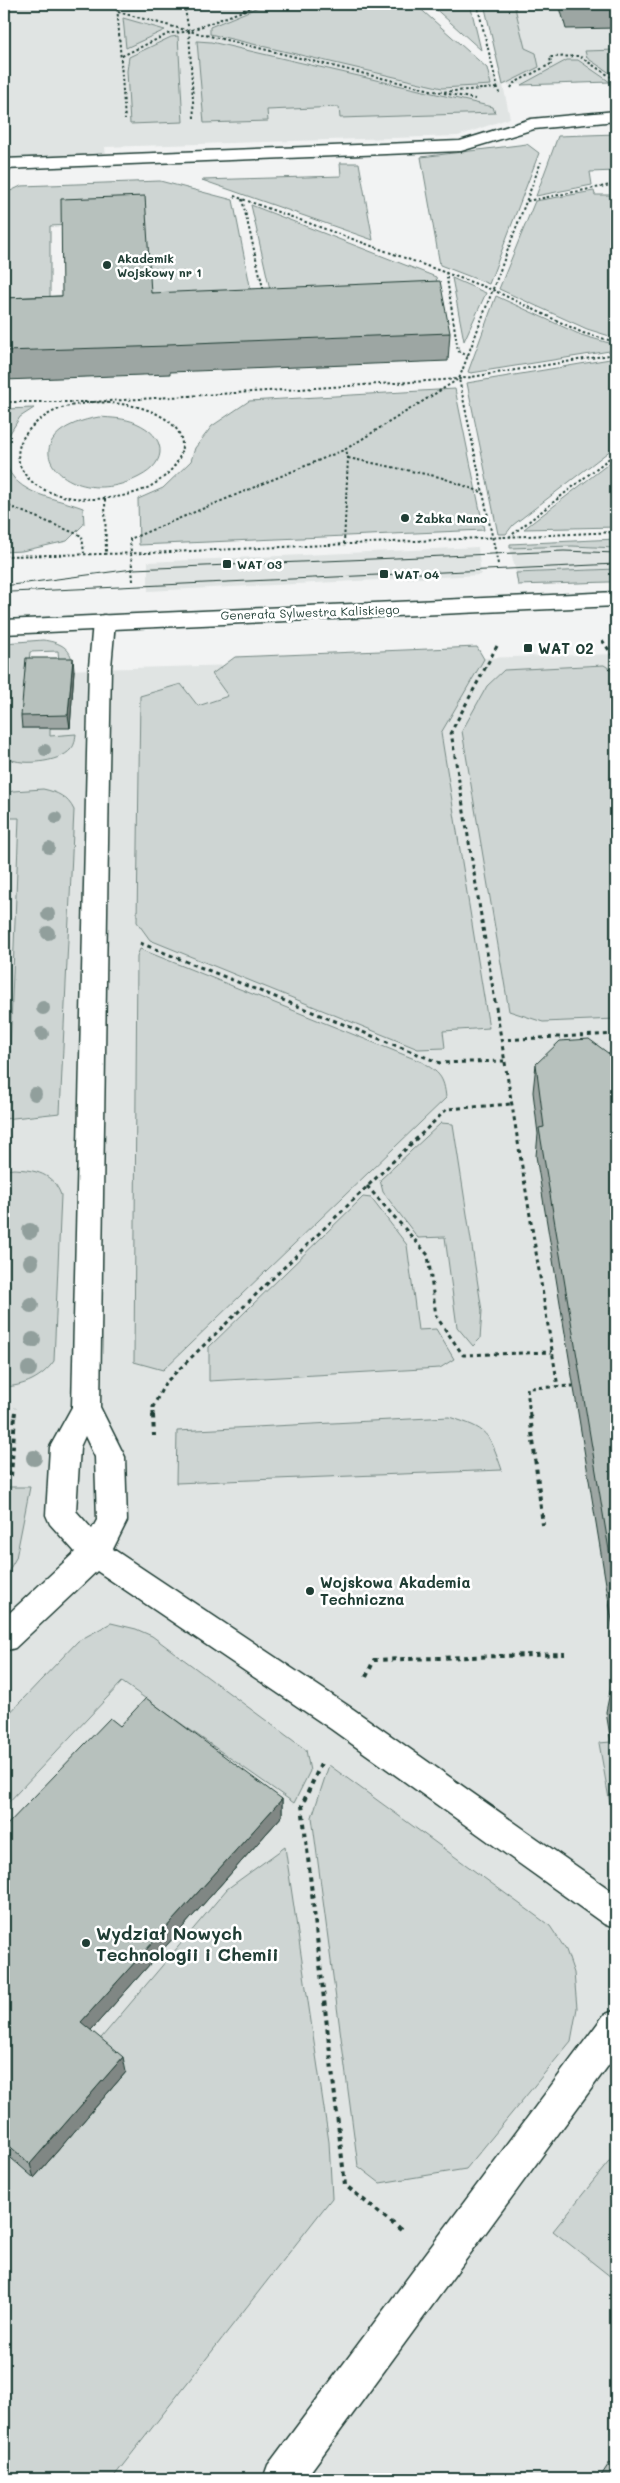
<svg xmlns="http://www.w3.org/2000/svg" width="620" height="2483" viewBox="0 0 620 2483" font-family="Mali,sans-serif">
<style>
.built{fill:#e0e4e3}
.green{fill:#ced5d3;stroke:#768984}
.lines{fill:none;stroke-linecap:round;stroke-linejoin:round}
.service-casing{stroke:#1f3d34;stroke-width:3}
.minor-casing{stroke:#1f3d34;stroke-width:3}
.tertiary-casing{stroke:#1f3d34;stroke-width:3}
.path-far2{stroke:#1f3d34;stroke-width:2;stroke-dasharray:2.5 2.5;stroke-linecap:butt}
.path-far1{stroke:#1f3d34;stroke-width:3;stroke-dasharray:4 4;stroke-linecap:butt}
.path{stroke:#1f3d34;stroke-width:4;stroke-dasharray:4.5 4.5;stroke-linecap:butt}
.service{fill:#fff;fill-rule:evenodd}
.minor{fill:#fff;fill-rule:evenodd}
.tertiary{fill:#fff;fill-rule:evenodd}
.tram{stroke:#1f3d34;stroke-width:1}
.tree{fill:#919f9c}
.wall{fill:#9da6a3;stroke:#1f3d34}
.shaded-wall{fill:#808784;stroke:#1f3d34}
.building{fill:#b7c1bd;stroke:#1f3d34}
.poi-dot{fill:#1f3d34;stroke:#fff;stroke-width:2}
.labels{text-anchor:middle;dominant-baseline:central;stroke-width:5;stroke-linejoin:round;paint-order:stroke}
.far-poi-label{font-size:12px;font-weight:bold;fill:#1f3d34;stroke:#fff;text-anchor:start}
.far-street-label{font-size:12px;fill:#1f3d34;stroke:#fff}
.poi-label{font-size:15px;font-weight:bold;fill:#1f3d34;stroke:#fff;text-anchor:start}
.near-poi-label{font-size:18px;font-weight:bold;fill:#1f3d34;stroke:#fff;text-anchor:start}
</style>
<rect width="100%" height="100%" fill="#f2f3f3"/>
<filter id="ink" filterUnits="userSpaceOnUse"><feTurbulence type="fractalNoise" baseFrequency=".02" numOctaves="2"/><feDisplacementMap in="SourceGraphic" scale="10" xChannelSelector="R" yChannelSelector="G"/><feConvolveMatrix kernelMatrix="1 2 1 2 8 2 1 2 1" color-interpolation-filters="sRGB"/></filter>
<g filter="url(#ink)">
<path class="built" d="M4 4H415L502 85 484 4H616V81L503 85 510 118 458 136 105 147 106 157 4 160Z
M572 546 616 548V569L516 573 510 548Z
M478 547 481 575 148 591V562Z
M616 654V2479H4V703L28 671Z"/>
<path class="green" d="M266 4H415L487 68 491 85 442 88 210 34V27Z
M430 4H470L481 50Z
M484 4H514L525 48 536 53 539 67 503 85Z
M123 18 165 30 126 48Z
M178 36 183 122 130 124 127 71 129 57 171 37Z
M197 41 211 42 493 107 495 113 340 118 339 107 267 110 268 121 204 123Z
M616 50V77L587 58 585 51Z
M567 60H578L610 82 521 85Z
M616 134V171L590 172 592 185 536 196 558 136Z
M527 144 539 153 489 284 440 265 421 157Z
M340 163H359L373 240 202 180 341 176Z
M160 181 233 200 254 306 144 305 141 222 50 226V311L4 319V194L21 186Z
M594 191 595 195H616V338L587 329 499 289 535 201Z
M251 205 436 277 441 302 273 303Z
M452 278 486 293 464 341Z
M496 296 581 335 616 345V350L471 373 468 372Z
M616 358V446L513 525 506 534H498L467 383Z
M455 389 484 530 139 545 138 499 163 488 191 461 195 448 212 426 249 401Z
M34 408 20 417 4 443V409Z
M99 417C111 418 125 418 136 423 166 436 169 462 139 477 66 515 0 434 99 417Z
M4 454C9 495 51 496 83 508L84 524 67 541 22 551 4 552Z
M616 458V527L524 529Z
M616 539V548L572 546 510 548V544Z
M616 569V582H608L518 585 516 573Z
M43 640C57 642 70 646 72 661H59L58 651 30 652 22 728H50V736L76 734C75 740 75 745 71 749 60 763 17 767 4 756V643Z
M477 647 484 659 441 733 489 1028 443 1031 445 1048 418 1049 150 940 137 922 140 696 181 684 198 706 228 696 212 674 235 657Z
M604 665 616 673V1019L543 1022 509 1011 462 731 487 686 504 670Z
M43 789C57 792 68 797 74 810L60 1113 4 1119V1103L8 1102 19 818H4V794L13 791Z
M140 949 422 1062C439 1073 444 1076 446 1098L163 1370 134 1362 137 956Z
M441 1123 453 1124 482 1311 480 1339 473 1346 457 1327 445 1237 418 1238 383 1192 380 1180Z
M14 1169C35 1170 53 1173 61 1195L54 1361C42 1378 24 1386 4 1387V1252L7 1196 4 1195V1170Z
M363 1197 371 1198 407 1245 418 1330 436 1329 454 1359 440 1368 209 1381V1347Z
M449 1417C488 1429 489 1432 502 1470L176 1483 177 1431Z
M4 1487H30L16 1558 4 1579Z
M111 1623 136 1629 152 1636 306 1750 310 1771 294 1803 122 1682 4 1807V1719L78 1641Z
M611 1742 616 1746V1838L599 1743Z
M329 1765 550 1926 566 1950 574 1973 577 2008 571 2041 466 2169 380 2183 358 2166 312 1817Z
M285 1847 329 2142 332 2198 112 2479H4V2153L227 1889Z
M616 2153V2281L553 2231Z"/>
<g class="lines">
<g class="service-casing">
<path id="service" d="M104 615 112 617 115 622 111 667 109 772 100 1407 125 1457 127 1521 113 1549 353 1709 616 1894V1929L604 1924 331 1729 97 1571 15 1648 4 1651V1618L75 1552 50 1524 46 1515 50 1447 72 1407 89 667 93 622 96 617ZM85 1436 95 1457 97 1520 92 1529 76 1511 80 1447Z
M616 2010V2055L305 2479H263L268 2465 604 2015Z"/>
</g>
<g class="minor-casing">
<path id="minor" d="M616 111V121L534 129 461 151 4 169V159L460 141 531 119Z"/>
</g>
<g class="tertiary-casing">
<path id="tertiary" d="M616 592V606L4 634V620Z"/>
</g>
<path class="path-far2" d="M117 4 125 120
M184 4 189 31 439 92 498 88
M477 4 499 93
M118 12 189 31
M122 56 170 33 186 32
M511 88 514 83 551 64 550 57 579 56 611 77
M444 93 475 99
M194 118 189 31 261 4
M234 196 493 290 583 333 616 342
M242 199 264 292
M527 201 616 184
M446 272 458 351 468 356
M4 402H92L459 379 616 354
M92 402C114 403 139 404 159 415 198 436 182 468 151 486 121 503 53 506 28 478 2 449 33 418 62 408 72 405 82 404 92 402Z
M348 458 440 477 484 493
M105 499 106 553
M4 504 82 536 84 553
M509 537 616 453
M344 544 348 458 346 449
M4 556 148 553 616 532
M498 564 459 379 541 162
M133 581 130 539 346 449 457 380"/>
<path class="path-far1" d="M602 640 616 660
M497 646 451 732 558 1387
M140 943 440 1063 504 1061
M500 1040 616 1034
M367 1186 428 1255 436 1316 463 1355 552 1352
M15 1416 16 1408
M153 1416V1407L165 1383 447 1109 511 1104
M530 1416 527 1388 573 1386"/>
<path class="path" d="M153 1415 154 1436
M530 1415 543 1525
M11 1476 15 1415
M4 1509H12
M366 1677 374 1660 565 1654
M321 1764 302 1805 345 2185 401 2230"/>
<use href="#service" class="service"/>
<use href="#minor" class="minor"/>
<use href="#tertiary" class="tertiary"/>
<path class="tram" d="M4 586 133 569 564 551 616 553
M11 592 616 564"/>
</g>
<g class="tree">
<circle cx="45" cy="750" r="6"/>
<circle cx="56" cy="818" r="6"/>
<circle cx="49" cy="848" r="6"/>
<circle cx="48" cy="914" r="7"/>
<circle cx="48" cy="933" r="7"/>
<circle cx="43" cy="1008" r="7"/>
<circle cx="42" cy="1034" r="7"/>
<circle cx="35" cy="1094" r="7"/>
<circle cx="30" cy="1231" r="8"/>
<circle cx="31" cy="1262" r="8"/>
<circle cx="31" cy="1305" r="8"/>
<circle cx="33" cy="1340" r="8"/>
<circle cx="29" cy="1369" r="8"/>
<circle cx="34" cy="1458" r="8"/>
</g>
<path class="wall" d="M559 4H616V28L566 29Z
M151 293 450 333 448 361 170 372V374L4 380V298Z
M74 670 70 728H22L21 716Z
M616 1059V1645L536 1156 538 1134 533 1092 536 1064Z
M616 1682V1746L611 1742 606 1712 611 1687Z
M120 1726 282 1799V1816L91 2030 126 2072 34 2178 4 2152V1828Z"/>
<path class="shaded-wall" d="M73 658 74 670 70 728 68 715Z
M282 1799V1816L84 2038 81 2022Z
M123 2057 126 2072 34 2178 30 2164Z"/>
<path class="building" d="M145 196 151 293 440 281 450 333 168 344V346L4 351V298L62 296 61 199Z
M26 658H73L68 715 21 716Z
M589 1039 616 1059V1592L539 1128 544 1127 536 1064 560 1041Z
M616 1682V1718L611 1687Z
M146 1698 282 1799 81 2022 123 2057 30 2164 4 2141V1828L110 1718 120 1726Z
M610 2462 616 2467V2479H599Z"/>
</g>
<g class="poi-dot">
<circle cx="107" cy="265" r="5"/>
<circle cx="405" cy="518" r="5"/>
<rect x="222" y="559" width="10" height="10" rx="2.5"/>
<rect x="379" y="569" width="10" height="10" rx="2.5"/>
<rect x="523" y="643" width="10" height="10" rx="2.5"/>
<circle cx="310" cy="1591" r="5"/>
<circle cx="86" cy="1943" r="5"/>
</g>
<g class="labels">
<g class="far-poi-label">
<text x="117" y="258">Akademik<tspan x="117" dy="14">Wojskowy nr 1</tspan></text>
<text x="415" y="518">Żabka Nano</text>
<text x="237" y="564">WAT 03</text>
<text x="394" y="574">WAT 04</text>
</g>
<g class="far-street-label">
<text transform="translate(310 612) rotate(-2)">Generała Sylwestra Kaliskiego</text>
</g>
<g class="poi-label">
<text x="538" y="648">WAT 02</text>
<text x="320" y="1582">Wojskowa Akademia<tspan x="320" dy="17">Techniczna</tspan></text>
</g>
<g class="near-poi-label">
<text x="96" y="1933">Wydział Nowych<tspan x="96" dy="21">Technologii i Chemii</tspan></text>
</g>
</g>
<rect width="620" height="2483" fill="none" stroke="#fff" stroke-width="20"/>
<rect x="10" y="10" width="600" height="2463" fill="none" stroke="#1f3d34" stroke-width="2" filter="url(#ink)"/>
</svg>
